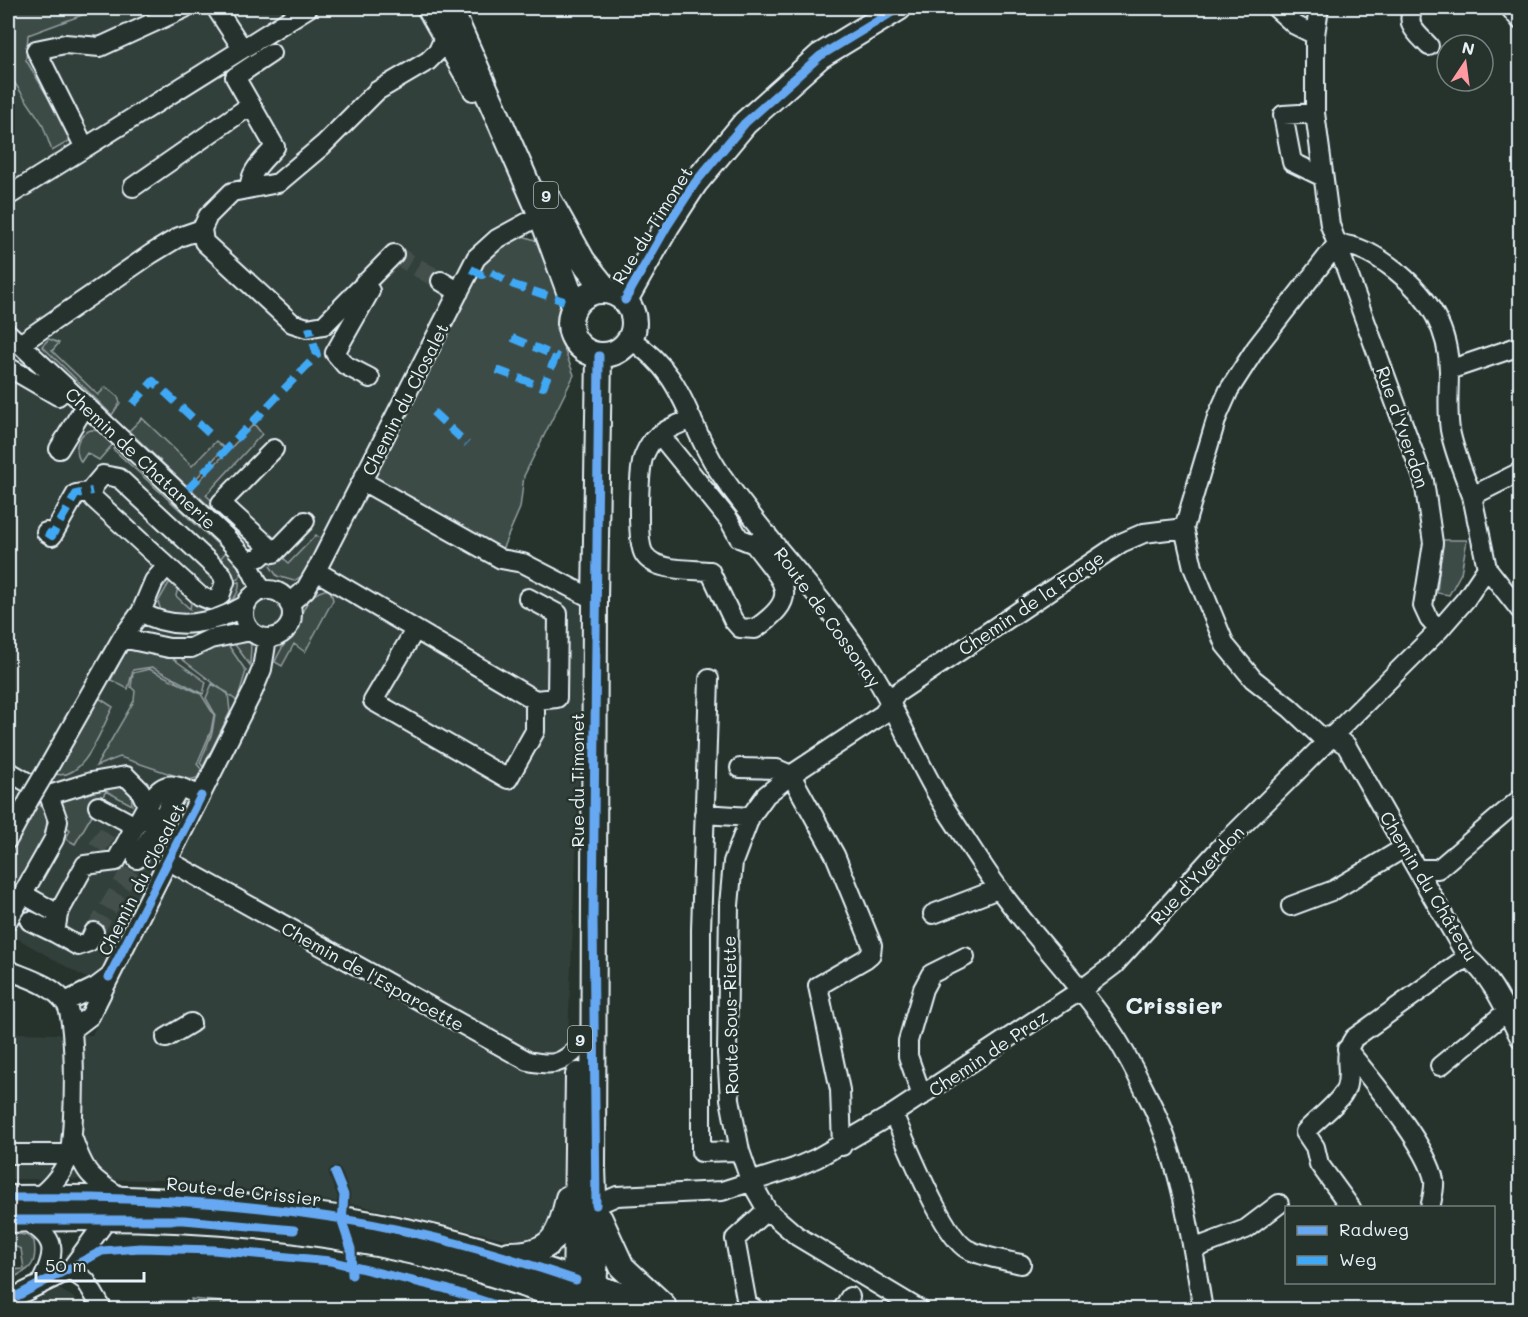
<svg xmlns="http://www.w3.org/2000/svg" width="1528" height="1317" viewBox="0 0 1528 1317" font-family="Mali,sans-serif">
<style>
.built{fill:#333f3a}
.green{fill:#3e4b47;stroke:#939ea0;stroke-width:1.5}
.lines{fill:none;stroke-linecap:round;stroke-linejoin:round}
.minor-tunnel{stroke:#43504b;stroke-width:18;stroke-dasharray:18 9;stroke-linecap:butt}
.minor-casing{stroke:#e8f1f8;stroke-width:22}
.major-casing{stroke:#e8f1f8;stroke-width:28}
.minor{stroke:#26332d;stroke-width:18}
.major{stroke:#26332d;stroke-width:24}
.minor-bridge-casing{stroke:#e8f1f8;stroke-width:22;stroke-linecap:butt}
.minor-bridge{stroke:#26332d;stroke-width:18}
.quiet{stroke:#3fa9f5;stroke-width:8;stroke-dasharray:15 8;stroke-linecap:butt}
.cycleway-casing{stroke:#26332d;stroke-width:13}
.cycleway{stroke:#66a8f1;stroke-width:9}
.labels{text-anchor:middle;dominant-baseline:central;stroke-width:5;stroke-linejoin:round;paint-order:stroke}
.shield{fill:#26332d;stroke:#aeb8bb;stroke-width:1.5}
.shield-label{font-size:16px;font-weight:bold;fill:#e8f1f8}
.street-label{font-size:18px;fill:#e8f1f8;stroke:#26332d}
.district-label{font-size:24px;font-weight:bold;fill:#e8f1f8;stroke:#26332d}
</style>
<rect width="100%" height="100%" fill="#26332d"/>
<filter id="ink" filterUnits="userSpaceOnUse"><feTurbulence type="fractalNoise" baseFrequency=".0167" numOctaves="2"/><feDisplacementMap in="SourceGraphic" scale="12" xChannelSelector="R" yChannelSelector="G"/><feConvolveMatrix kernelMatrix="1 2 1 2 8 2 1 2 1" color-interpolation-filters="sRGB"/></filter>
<g filter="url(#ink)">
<path class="built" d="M101 8H420L481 98 523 203 519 214 483 234 468 252 351 480 501 565 522 567 583 602 577 830 561 1194 550 1231 539 1239 522 1243 359 1205 176 1180 8 1179V1017L16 1018 17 1033 92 1035 112 993 8 933V86L14 82 42 123 52 151 73 139 26 60 28 35Z
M59 1289 73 1297 81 1309H15Z"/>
<path class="green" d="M8 8H101L28 35 26 60 73 139 52 151 42 123 14 82 8 86Z
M520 235 538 241 561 300 556 328 574 375 524 476 520 508 501 552 377 482 372 474 481 264 504 244Z
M49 339 59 343 52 351 98 395 106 387 118 397 120 403 112 415 42 346Z
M142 418 192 466 216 441 224 448 191 484 186 485 129 431Z
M254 424 262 434 206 495 254 542 253 547 193 491V487Z
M91 430 100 431 114 443 99 460 87 453 81 462C73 449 77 434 91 430Z
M117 446 220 542 235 560 241 574 238 579 233 580 217 562 226 552 113 449Z
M316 535 321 539 304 574 294 581 277 576 270 566 281 556 289 563Z
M1442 540H1467L1461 573 1449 595 1437 593Z
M174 582 179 583 176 596 190 609 192 596 230 594 234 583 239 582C243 612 181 620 161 610L158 602 169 583Z
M330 589 333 600 305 652 294 644 282 666 275 662C280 649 287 641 294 629 305 611 305 592 330 589Z
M246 640 251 644 250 665 233 642Z
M226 642 246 671 237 701 174 653Z
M133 647 162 651 206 682 203 694 152 667 133 670 128 689 111 680 126 650Z
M149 669 201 694 214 715 211 731 197 764 202 770 197 778 188 780 120 757 96 766 134 701 135 691 131 687 133 673Z
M212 684 228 693 230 712 203 767 200 763 212 733 215 714 206 698Z
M99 698 113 707C101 729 84 782 55 774Z
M116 782 131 789 132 805 106 791 75 844 66 839 70 830 67 827 61 803 64 799Z
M38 802 47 816V832L8 903V857Z
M8 1233 26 1235 34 1241C38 1267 29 1270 8 1280V1270L24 1269 21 1249 8 1244Z
M191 1299 222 1302 221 1309H195Z
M161 1301H187L191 1309H161L159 1305Z
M225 1302 283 1307 282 1310 224 1309Z"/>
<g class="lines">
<path class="minor-tunnel" d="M394 254 441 281
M97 848 110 829
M94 932 137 859"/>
<g class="minor-casing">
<path id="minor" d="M216 8 242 48
M426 8 473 91
M1276 8 1295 25 1315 35
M1319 8 1315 35V113L1330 225 1424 481 1433 543 1423 606 1429 619 1439 630
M1413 8C1405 26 1417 33 1429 46
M1510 8 1520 20
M1315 113 1283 115 1292 162 1321 176
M84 146 36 50 65 44 100 47 185 8
M133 187 251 105
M250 188C249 171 264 160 275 147L235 77 271 53
M8 196 308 8
M394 254 324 325 307 328 292 323 204 242 202 229 208 216 232 192 278 183 323 145 377 91 428 61 438 51 443 40
M441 281 459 292
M364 283 370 291 335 353 345 365 370 378
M8 333 225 536 247 561 262 591
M630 339C687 377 684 418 718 470 765 540 827 599 872 671 901 717 920 771 951 817 967 841 982 866 999 889 1035 939 1079 982 1113 1033 1127 1054 1138 1077 1149 1099 1182 1164 1191 1239 1203 1310
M20 344 151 254 179 237 202 229
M8 367 58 396 66 388
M1449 370 1514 348
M692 419C678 424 663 430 652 441 649 445 645 453 643 458 639 473 636 541 644 554 655 572 692 569 710 571L733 620 740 628 755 629C803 595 784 584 754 544L767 534
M660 435 729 520 739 538 754 544
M59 449 85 406
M103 475 119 478 222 574 225 582 220 596 210 600 200 596 93 498 92 488Z
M364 482 501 559 523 563 595 600
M1472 496C1464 475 1454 452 1450 430 1447 410 1449 391 1449 371 1449 328 1427 295 1395 270 1377 256 1359 245 1337 244L1256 348 1229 390 1217 417 1184 528 1193 567 1225 645 1253 679 1290 708 1320 736 1333 737 1346 745 1467 957C1492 977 1506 1011 1520 1038
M46 532 52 536 76 494 92 491
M270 548 274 553 305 521
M247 561 260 557 270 548 221 503 274 449
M1487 568 1520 610
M316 571 535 700V731L508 779 373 701 415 630
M244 614a24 24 0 1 1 48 0a24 24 0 1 1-48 0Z
M528 598 558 614 557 698 535 700
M289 604 305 590 316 571 476 258 497 239 541 215
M141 612C175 632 214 624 246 605
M122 638 169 648H191L210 639 251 631
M709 679 701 930V1152L740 1151
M48 768 122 638 141 612 154 581 167 566
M740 768 777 769 791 775 835 855 872 945 871 954 865 959 818 986 840 1090 842 1146
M8 771 49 795 58 821 54 839 8 920
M98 806 135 826
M704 814 750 817
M154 831 147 805C166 777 173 784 201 796
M8 839 29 800
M137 859 180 787
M169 861 528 1061C553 1066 561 1065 579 1047
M1417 869H1438L1520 799
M23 894 58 914 85 865 116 861 147 805 140 790 126 776 91 782 49 795
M1291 906 1334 890 1404 848
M58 914 55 933 78 946 89 942 94 932
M933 914 998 889
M30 921 55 933
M8 970C27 978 54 985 66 1004 77 1022 75 1132 69 1155 64 1173 51 1187 37 1198
M65 1002 96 987 108 978
M73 1029 90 1016 253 691 262 669 267 638
M166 1038 191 1023
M1347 1049C1369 1077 1428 1146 1434 1180 1435 1190 1432 1198 1430 1208
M1440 1066 1506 1012
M922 1096 908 1056V1041L923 989 931 974 965 957
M893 1114C907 1143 942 1235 967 1249 982 1257 1004 1260 1021 1264
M73 1139C85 1174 90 1178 122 1198
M8 1154H69
M596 1205 617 1196 722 1191 794 1168 817 1158 893 1114 1081 990 1114 965 1222 846 1439 630 1466 599 1487 568 1472 496 1520 472
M1351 1208 1319 1164 1315 1147 1305 1132C1317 1119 1341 1102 1346 1088 1352 1069 1341 1057 1354 1038L1467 957
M23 1219C58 1238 57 1251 40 1285
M1193 1249 1246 1229 1279 1204
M70 1270 86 1281 103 1310
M8 1300 70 1270 108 1218
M756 1310 747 1304 735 1239 767 1210
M842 1310 850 1297
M920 1310 797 1236 767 1210 750 1180 740 1151 730 1099 727 1054 729 905 733 862 750 817 766 795 791 775 883 714 897 693 1121 543 1144 533 1184 528"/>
</g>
<g class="major-casing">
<path id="major" d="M450 8 541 215 574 305
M549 200 583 261 607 291
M570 323a32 32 0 1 1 64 0a32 32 0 1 1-64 0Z
M625 300 667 226 695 183 745 123 820 56 899 8
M8 1198C144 1196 281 1203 415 1233 499 1252 581 1282 663 1310
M600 1219 622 1267 663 1305
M8 1220C145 1214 284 1221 418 1253 480 1268 539 1290 600 1310
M509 1254C552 1254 560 1237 568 1198
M575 1295 578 1075
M593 1310 596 1253 593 1167 595 600 599 356"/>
</g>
<use href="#minor" class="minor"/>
<use href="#major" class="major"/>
<g class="minor-bridge-casing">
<path id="minor-bridge" d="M29 800 48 768"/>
</g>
<use href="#minor-bridge" class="minor-bridge"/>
<path class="quiet" d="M471 269 482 275 489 271 514 285 564 301
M497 370 543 387 556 356 510 337
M133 404 153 381 213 437
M433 412 467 444
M188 489 317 355 309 327
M46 532 52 536 76 494 92 491"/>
<g class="cycleway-casing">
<path id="cycleway" d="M625 300 667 226 695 183 745 123 820 56 899 8
M109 977 201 796
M335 1173 344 1195 342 1222 351 1249 352 1275
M8 1198C144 1196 281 1203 414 1233 469 1245 523 1262 576 1280
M596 1205 593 918 599 356
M8 1220H184L294 1230
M17 1296 102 1251 140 1248 214 1250 330 1261 446 1289 511 1310"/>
</g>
<use href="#cycleway" class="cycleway"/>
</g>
</g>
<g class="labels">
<g class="shield">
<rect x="534" y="182" width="24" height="26" rx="4.5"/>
<rect x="568" y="1026" width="24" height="26" rx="4.5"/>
</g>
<g class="shield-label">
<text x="546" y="195">9</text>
<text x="580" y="1039">9</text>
</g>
<g class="street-label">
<text transform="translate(652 225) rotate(-58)">Rue du Timonet</text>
<text transform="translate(405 399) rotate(-63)">Chemin du Closalet</text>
<text transform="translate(1403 427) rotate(71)">Rue d'Yverdon</text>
<text transform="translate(141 458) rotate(43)">Chemin de Chatanerie</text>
<text transform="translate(1031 603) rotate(-34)">Chemin de la Forge</text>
<text transform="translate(828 617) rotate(54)">Route de Cossonay</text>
<text transform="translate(577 780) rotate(-90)">Rue du Timonet</text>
<text transform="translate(1197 875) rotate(-47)">Rue d'Yverdon</text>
<text transform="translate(141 879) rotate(-63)">Chemin du Closalet</text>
<text transform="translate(1429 886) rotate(59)">Chemin du Château</text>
<text transform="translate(373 976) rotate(29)">Chemin de l'Esparcette</text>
<text transform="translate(730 1015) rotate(-91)">Route Sous-Riette</text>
<text transform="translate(988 1053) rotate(-34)">Chemin de Praz</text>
<text transform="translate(244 1191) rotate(6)">Route de Crissier</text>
</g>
<g class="district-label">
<text x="1174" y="1004">Crissier</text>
</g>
</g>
<rect width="1528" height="1317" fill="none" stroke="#26332d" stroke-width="30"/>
<rect x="15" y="15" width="1498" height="1287" fill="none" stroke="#e8f1f8" stroke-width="2" filter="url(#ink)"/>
<rect x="1285" y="1206" width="210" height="78" fill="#26332d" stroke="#747f7e" stroke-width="1.5"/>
<rect x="1297" y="1226" width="30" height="9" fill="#66a8f1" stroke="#747f7e" stroke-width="1.5"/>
<text x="1339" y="1236" font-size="18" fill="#e8f1f8">Radweg</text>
<rect x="1297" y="1256" width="30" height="9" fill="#3fa9f5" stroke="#747f7e" stroke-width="1.5"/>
<text x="1339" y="1266" font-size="18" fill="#e8f1f8">Weg</text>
<g transform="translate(1465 63) rotate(13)"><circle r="28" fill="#26332d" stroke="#747f7e" stroke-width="1.5"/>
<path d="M0-4.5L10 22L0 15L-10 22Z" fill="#ff9aa2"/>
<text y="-9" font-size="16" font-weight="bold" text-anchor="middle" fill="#e8f1f8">N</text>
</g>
<path d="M36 1272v9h108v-9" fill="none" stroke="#e8f1f8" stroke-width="3"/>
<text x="45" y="1272" font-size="18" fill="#e8f1f8" stroke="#26332d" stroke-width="4.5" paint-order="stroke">50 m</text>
</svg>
